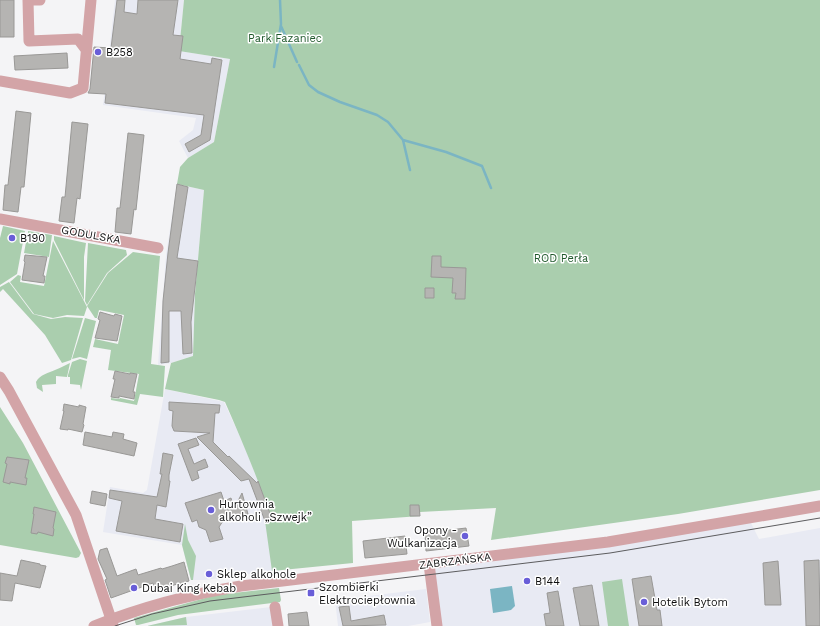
<svg xmlns="http://www.w3.org/2000/svg" width="820" height="626" viewBox="0 0 820 626" font-family="'Work Sans',sans-serif">
<style>
.built{fill:#e8eaf3}
.green{fill:#aaceae}
.water{fill:#7bb5c3}
.lines{fill:none;stroke-linecap:round;stroke-linejoin:round}
.stream{stroke:#7bb5c3;stroke-width:2.5}
.building{fill:#b5b4b2;stroke:#999896}
.minor{stroke:#d3a4a7;stroke-width:11}
.tram{stroke:#5c5c5e;stroke-width:1}
.poi-dot{fill:#695ed8;stroke:#fff;stroke-width:1.5}
.labels{text-anchor:middle;dominant-baseline:central;stroke-width:3;stroke-linejoin:round;paint-order:stroke}
.park-label{font-size:11px;fill:#20592c;stroke:#fff}
.poi-label{font-size:11px;fill:#0e0e0f;stroke:#fff;text-anchor:start}
.street-label{font-size:11px;fill:#0e0e0f;stroke:#fff}
</style>
<rect width="100%" height="100%" fill="#f4f4f6"/>
<path class="built" d="M115 0H184L179 51 230 59 214 142 188 158 179 141 193 130 196 118 103 105Z
M177 184 204 190 195 294 193 356 171 363 158 365 166 255Z
M165 389 224 402 243 443 258 480 272 519 280 570 204 580H191L182 545 103 532 110 487 143 493 147 490Z
M749 519 759 539 820 528V626H437L429 564Z
M426 589 430 622 408 626H338L335 600Z
M271 607 274 626H147L186 617Z"/>
<path class="green" d="M184 0H820V490L678 514 491 540 496 508 420 512V516L352 521 353 563 272 571 265 521 272 519C258 479 242 441 225 402L219 400 165 389 171 363 193 356 195 294 204 190 177 184 180 167 188 158 214 142 230 59 179 51Z
M3 226 25 231 17 274 0 285V238Z
M28 231 52 235 49 257 24 253 26 242H32V237L28 236Z
M54 236 86 243 84 257V300L54 240Z
M53 241 87 307 84 316 67 315 53 318 34 314 10 282 18 275 21 276 20 282 44 286Z
M88 243 126 250 127 255 107 273 87 305 85 301Z
M133 252 160 256 151 364 165 366 163 397 140 394 137 405 111 400V398L119 399 120 398 134 401 139 374 108 370 111 350 93 347 95 339 118 344 124 315 99 310 97 318H95L87 306 108 273Z
M9 282 33 314 51 319 65 317 83 318 71 360 62 363 45 335 3 289 0 292V287Z
M85 318 96 321 87 359 80 357 72 359Z
M80 359 87 361 81 390 80 385 70 384V377H68V375L72 362Z
M70 363 67 377 56 376V384L42 385 43 392 37 388 36 382C40 374 49 373 55 370 61 368 65 365 70 363Z
M0 407 23 443 81 553 79 557 76 558 0 545Z
M185 524 188 540 196 556 193 580H191L182 545Z
M622 579 629 626H608L602 582Z
M279 588 281 600 280 602 178 615 138 625H136L134 618 216 595Z
M186 617 187 625 147 626Z"/>
<path class="water" d="M512 586 515 606 511 610 493 613 490 589Z"/>
<g class="lines">
<path class="stream" d="M281 26 297 62
M299 65 309 85 318 92 340 102 377 115 388 122 403 140 410 170
M274 67 281 24 280 0
M403 140 446 152 482 166 491 188"/>
</g>
<path class="building" d="M0 0H14V37H0Z
M117 0H125L124 12 137 14 138 0H178L173 35 183 36 180 59 211 64 212 58 222 60 210 140 189 152 185 144 201 135 204 115 105 103 106 94 88 93 90 89 94 47 111 48Z
M67 53 68 68 15 70 14 56Z
M16 111 31 113 24 187H21L18 212 3 210 5 185H8Z
M72 122 88 124 80 199 77 198 74 223 59 221 62 197H65Z
M128 133 144 135 136 210 134 209 131 234 115 232 117 208H120Z
M177 184 188 187 177 258 198 261 191 322 192 353 183 354 181 311H169V362L161 363 163 301 168 253Z
M25 255 47 257 43 276H45L44 283 22 280 25 262 24 261Z
M432 256H441V267L466 268 465 299H455L456 293H452L453 278 431 277Z
M425 288H434V298H425Z
M100 312 114 316 115 314 122 316 117 341 95 338 100 320 98 319Z
M115 371 130 374V373L137 374 133 392H135L134 399 119 396V398L111 397 115 379H113Z
M169 402 220 405 219 413H215L213 442 228 457 229 456 257 483 258 481 272 519 265 521 249 479 241 481 197 437 210 433 174 431 172 426 173 411 169 410Z
M64 404 79 407V405L86 407 83 424 84 425 82 432 68 429V430L60 429 64 411H63Z
M85 432 112 437 113 432 124 434 123 439 137 443 134 456 83 445Z
M196 438 199 445 188 449 194 464 205 459 208 467 197 471 199 478 192 481 178 444Z
M163 453 173 455 169 475V481H170L166 507 157 505 155 519 183 524 180 542 116 531 122 501 109 498 110 490 157 497 162 474H160Z
M7 457 29 460 25 478H27L26 485 10 482V484L3 482 7 464 5 463Z
M92 491 107 494 105 506 90 503Z
M221 492 224 501 231 498 234 509 242 493 248 514 223 521 219 527 223 539 210 542 206 530 199 527 197 520 192 522 185 503Z
M410 505H419L420 516H410Z
M34 507 56 512 53 528 54 529 53 536 38 532 37 534 31 533 34 514H33Z
M466 528 469 546 426 551 425 533Z
M405 536 407 554 365 558 363 541Z
M107 548 117 576 136 569 138 575 161 568 162 569 172 566 184 562 189 581 155 590 153 583 111 598 105 580 107 579 98 559 100 550Z
M21 560 40 564V565L46 566 40 588 15 583 12 601 0 600V573L17 576Z
M819 560 820 626H806L804 561Z
M778 561 781 605H765L763 563Z
M651 576 657 610H660L662 626H639L632 579Z
M592 585 599 626H580L573 588Z
M558 591 564 626H546L544 614 550 613 547 593Z
M349 606 351 621 384 615 386 625 343 626 339 607Z
M307 612 309 626H289L288 614Z"/>
<g class="lines">
<path class="minor" d="M40 0H28L29 41 78 39 87 51
M0 81 70 93 83 88 91 0
M0 219 158 248
M0 377 9 391 76 515 113 625
M429 564 437 626
M275 607 278 626
M94 626C142 607 191 594 241 586L608 542 820 506"/>
<path class="tram" d="M115 626 152 614 210 601 610 553 820 518"/>
</g>
<g class="poi-dot">
<circle cx="98" cy="52" r="4"/>
<circle cx="12" cy="238" r="4"/>
<circle cx="211" cy="510" r="4"/>
<circle cx="465" cy="536" r="4"/>
<circle cx="209" cy="574" r="4"/>
<circle cx="527" cy="581" r="4"/>
<circle cx="134" cy="588" r="4"/>
<rect x="307" y="589" width="8" height="8" rx="2"/>
<circle cx="644" cy="602" r="4"/>
</g>
<g class="labels">
<g class="park-label">
<text x="285" y="38">Park Fazaniec</text>
<text x="561" y="258">ROD Perła</text>
</g>
<g class="poi-label">
<text x="106" y="52">B258</text>
<text x="20" y="238">B190</text>
<text x="219" y="504">Hurtownia<tspan x="219" dy="13">alkoholi „Szwejk”</tspan></text>
<text x="457" y="530" text-anchor="end">Opony -<tspan x="457" dy="13">Wulkanizacja</tspan></text>
<text x="217" y="574">Sklep alkohole</text>
<text x="535" y="581">B144</text>
<text x="319" y="587">Szombierki<tspan x="319" dy="13">Elektrociepłownia</tspan></text>
<text x="142" y="588">Dubai King Kebab</text>
<text x="652" y="602">Hotelik Bytom</text>
</g>
<g class="street-label">
<text transform="translate(91 235) rotate(10)">GODULSKA</text>
<text transform="translate(455 561) rotate(-7)">ZABRZAŃSKA</text>
</g>
</g>
</svg>
